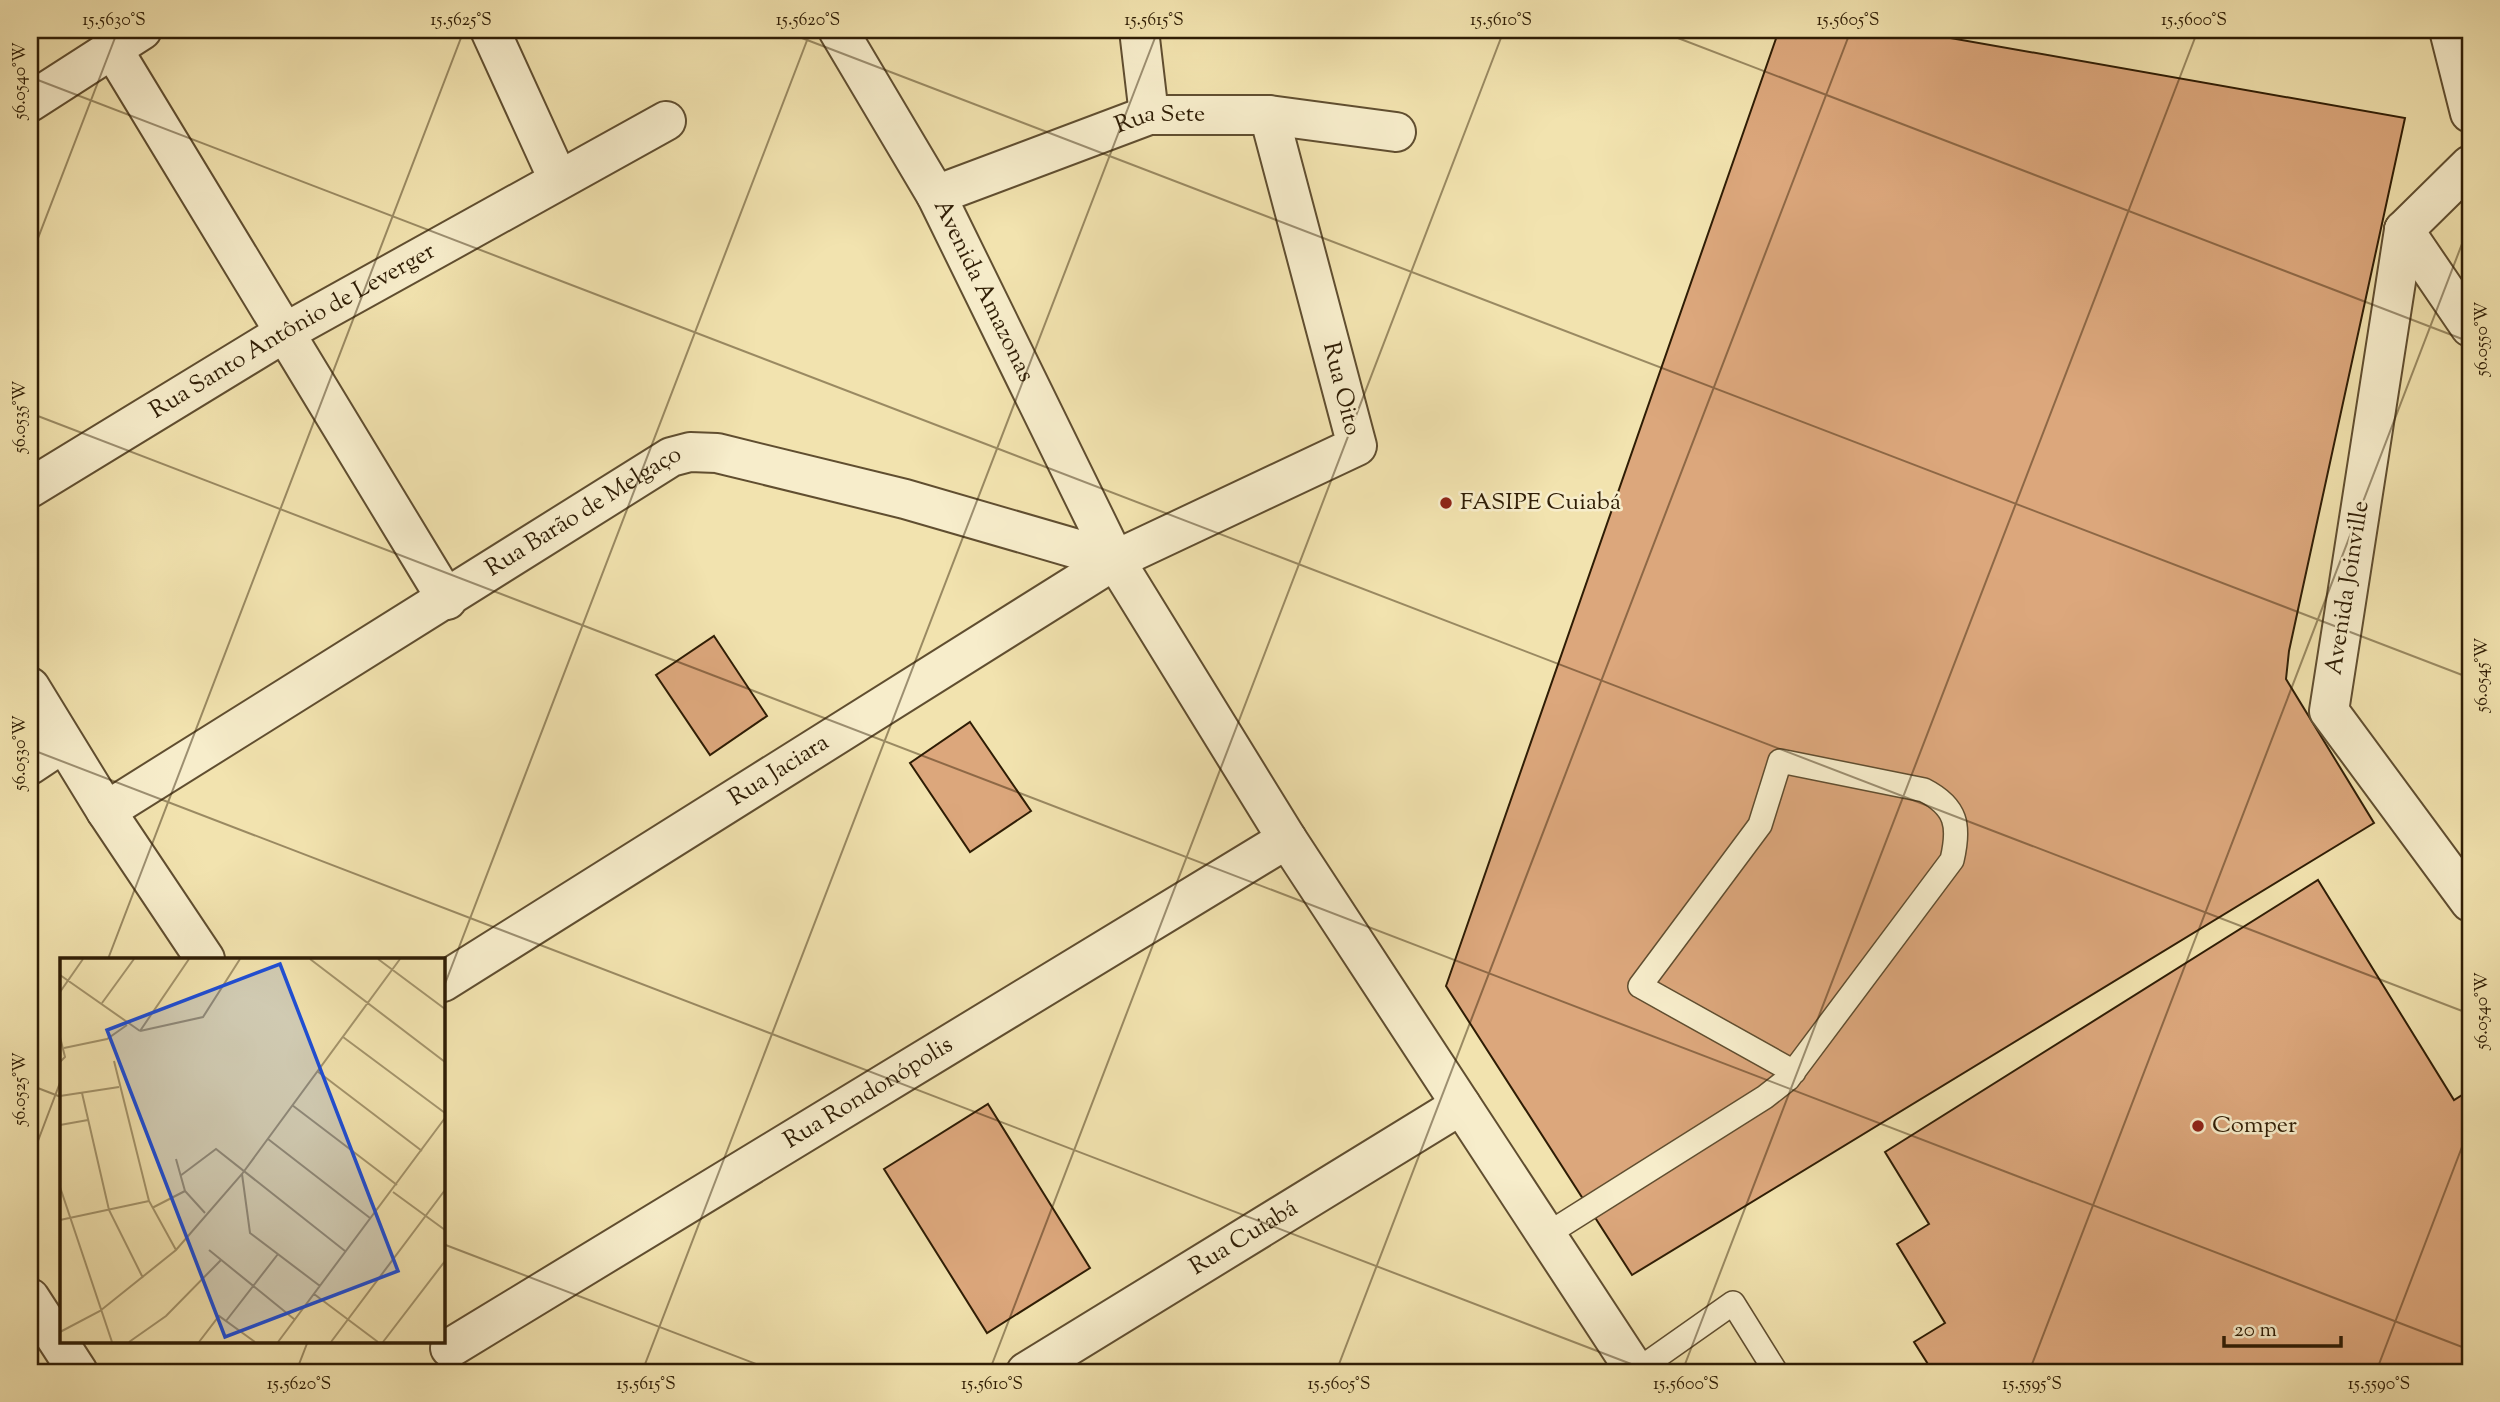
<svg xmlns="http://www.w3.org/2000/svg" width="2500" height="1402" viewBox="0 0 2500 1402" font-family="'Sorts Mill Goudy',serif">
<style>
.building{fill:#dca77c;stroke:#2f1d05;stroke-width:2}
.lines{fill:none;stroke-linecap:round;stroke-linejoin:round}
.service-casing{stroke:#604e30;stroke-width:26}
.minor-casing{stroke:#604e30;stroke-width:42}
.service{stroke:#f7edcb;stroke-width:23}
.minor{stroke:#f7edcb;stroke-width:38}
.ticks{fill:none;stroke:#2f1d05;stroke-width:2;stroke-opacity:0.45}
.poi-dot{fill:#8f2418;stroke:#f7edcb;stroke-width:2.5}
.labels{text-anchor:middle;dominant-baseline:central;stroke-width:5;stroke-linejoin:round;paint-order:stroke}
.street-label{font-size:24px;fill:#2f1d05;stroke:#f7edcb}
.poi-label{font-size:24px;fill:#2f1d05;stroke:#f7edcb;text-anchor:start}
.inset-road{fill:none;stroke:#a4946b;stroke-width:2}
.view{fill:#1d4ed8;fill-opacity:0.15;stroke:#1d4ed8;stroke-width:3.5}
.inset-edge{fill:none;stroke:#2f1d05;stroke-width:3.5}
.neatline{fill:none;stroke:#2f1d05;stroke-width:2.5}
.ticks-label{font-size:18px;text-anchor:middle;fill:#2f1d05}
</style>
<rect width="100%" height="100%" fill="#f2e3af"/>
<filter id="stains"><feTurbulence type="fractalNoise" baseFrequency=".00286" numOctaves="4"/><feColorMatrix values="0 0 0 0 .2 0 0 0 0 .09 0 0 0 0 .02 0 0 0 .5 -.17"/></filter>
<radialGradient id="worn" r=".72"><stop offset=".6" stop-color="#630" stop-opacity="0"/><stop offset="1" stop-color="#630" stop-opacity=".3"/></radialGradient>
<path class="building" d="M1779 30H1905L2405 118 2289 651 2286 679 2374 823 1632 1275 1446 986Z
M714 636 767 716 710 755 656 675Z
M970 722 1031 811 970 852 910 763Z
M2318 880 2454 1100 2470 1090V1372H1933L1914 1342 1945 1323 1897 1244 1929 1224 1885 1152Z
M988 1104 1090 1268 987 1333 884 1169Z"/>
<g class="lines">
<g class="service-casing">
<path id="service" d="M1546 1235 1765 1097 1788 1079 1952 860C1960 826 1957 807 1924 790L1780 761 1760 825 1640 986 1794 1072
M1635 1372 1733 1303 1776 1372"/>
</g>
<g class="minor-casing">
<g id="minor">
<path d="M490 30 558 179"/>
<path id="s1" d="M838 30 936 195 1115 560 1287 839 1636 1372"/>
<path d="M1139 30 1149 115"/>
<path d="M2449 30 2470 113"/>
<path d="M112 48 447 600"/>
<path d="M30 102 142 30"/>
<path id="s2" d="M936 195 1149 115H1269L1396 132"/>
<path d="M2404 230 2329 711 2470 902"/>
<path d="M2404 230 2470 327"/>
<path d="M2404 230 2470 165"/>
<path id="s3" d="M30 488 284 333 666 121"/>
<path d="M30 687 106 811 205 959"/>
<path d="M30 765 63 743"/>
<path id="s4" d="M106 811 671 457 690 452 717 453 905 499 1115 560"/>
<path id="s5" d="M443 982 1115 560 1357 446 1269 115"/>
<path d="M30 1298 78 1372"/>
<path id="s6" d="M450 1348 1287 839"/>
<path id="s7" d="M1026 1372 1461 1105"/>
</g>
</g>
<use href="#service" class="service"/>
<use href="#minor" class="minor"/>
</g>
<path class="ticks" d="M781 30 2470 678M1657 30 2470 342M30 77 2470 1014M30 259 118 30M30 413 2470 1350M30 749 1652 1372M108 959 464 30M443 989 811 30M30 1085 61 1097M30 1162 61 1080M443 1244 777 1372M296 1372 308 1341M642 1372 1158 30M989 1372 1504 30M1336 1372 1851 30M1682 1372 2198 30M2029 1372 2470 223M2376 1372 2470 1126"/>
<g class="poi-dot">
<circle cx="1446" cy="503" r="7"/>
<circle cx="2198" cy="1126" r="7"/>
</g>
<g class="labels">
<g class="street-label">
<text stroke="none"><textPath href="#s2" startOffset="238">Rua Sete</textPath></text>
<text stroke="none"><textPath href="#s1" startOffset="299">Avenida Amazonas</textPath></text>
<text stroke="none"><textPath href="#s3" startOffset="306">Rua Santo Antônio de Leverger</textPath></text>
<text transform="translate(1341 389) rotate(76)">Rua Oito</text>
<text stroke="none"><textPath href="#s4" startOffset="564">Rua Barão de Melgaço</textPath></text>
<text transform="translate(2348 588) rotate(-81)">Avenida Joinville</text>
<text stroke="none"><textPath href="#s5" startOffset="397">Rua Jaciara</textPath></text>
<text stroke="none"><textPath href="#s6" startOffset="490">Rua Rondonópolis</textPath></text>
<text stroke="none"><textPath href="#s7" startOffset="256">Rua Cuiabá</textPath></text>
</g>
<g class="poi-label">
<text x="1460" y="503">FASIPE Cuiabá</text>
<text x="2212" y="1126">Comper</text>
</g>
</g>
<g transform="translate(60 958)">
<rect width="385" height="385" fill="#f2e3af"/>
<path class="inset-road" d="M250 1 385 104M318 1 385 51M0 17 80 73M0 34 23 1M42 45 74 1M80 73 143 59 180 1M80 73 129 1M0 79 5 99 0 104M283 79 385 155M4 90 47 81 67 67M54 103 89 243 116 292M257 113 362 193M22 135 49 252 83 320M0 138 59 129M232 147 337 227M0 167 28 162M208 181 310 260M116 201 125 233 145 255M182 216 190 275 260 328M120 218 156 191 285 293M0 229 52 384M333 234 385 272M92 250 125 233M0 262 89 243M149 292 234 361M254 336 318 384M166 363 218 296M0 374 40 353 116 292 182 216 340 1M69 384 106 358 161 302M139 384 159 358 195 384M218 384 385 160M271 384 385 232M323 384 385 303"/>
<path class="view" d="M220 6 338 313 165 379 47 72Z"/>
<rect width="385" height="385" class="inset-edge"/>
</g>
<rect width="2500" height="1402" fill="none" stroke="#f2e3af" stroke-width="77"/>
<path d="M2224 1336v10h117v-10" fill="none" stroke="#2f1d05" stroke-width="3.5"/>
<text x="2234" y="1336" font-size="21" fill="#2f1d05" stroke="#f7edcb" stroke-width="5" paint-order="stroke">20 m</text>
<rect x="38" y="38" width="2424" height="1326" class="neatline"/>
<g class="ticks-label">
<text x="114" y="25">15.5630°S</text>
<text x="461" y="25">15.5625°S</text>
<text x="808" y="25">15.5620°S</text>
<text x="1154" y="25">15.5615°S</text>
<text x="1501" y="25">15.5610°S</text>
<text x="1848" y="25">15.5605°S</text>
<text x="2194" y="25">15.5600°S</text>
<text transform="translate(19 81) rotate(-90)" y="6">56.0540°W</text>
<text transform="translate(2481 339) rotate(-90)" y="6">56.0550°W</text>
<text transform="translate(19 417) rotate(-90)" y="6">56.0535°W</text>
<text transform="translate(2481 675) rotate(-90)" y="6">56.0545°W</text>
<text transform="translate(19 753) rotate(-90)" y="6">56.0530°W</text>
<text transform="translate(2481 1011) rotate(-90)" y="6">56.0540°W</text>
<text transform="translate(19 1089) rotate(-90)" y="6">56.0525°W</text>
<text x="299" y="1389">15.5620°S</text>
<text x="646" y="1389">15.5615°S</text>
<text x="992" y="1389">15.5610°S</text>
<text x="1339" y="1389">15.5605°S</text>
<text x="1686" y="1389">15.5600°S</text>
<text x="2032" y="1389">15.5595°S</text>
<text x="2379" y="1389">15.5590°S</text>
</g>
<rect width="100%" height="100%" filter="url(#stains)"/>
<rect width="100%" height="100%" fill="url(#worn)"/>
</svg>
